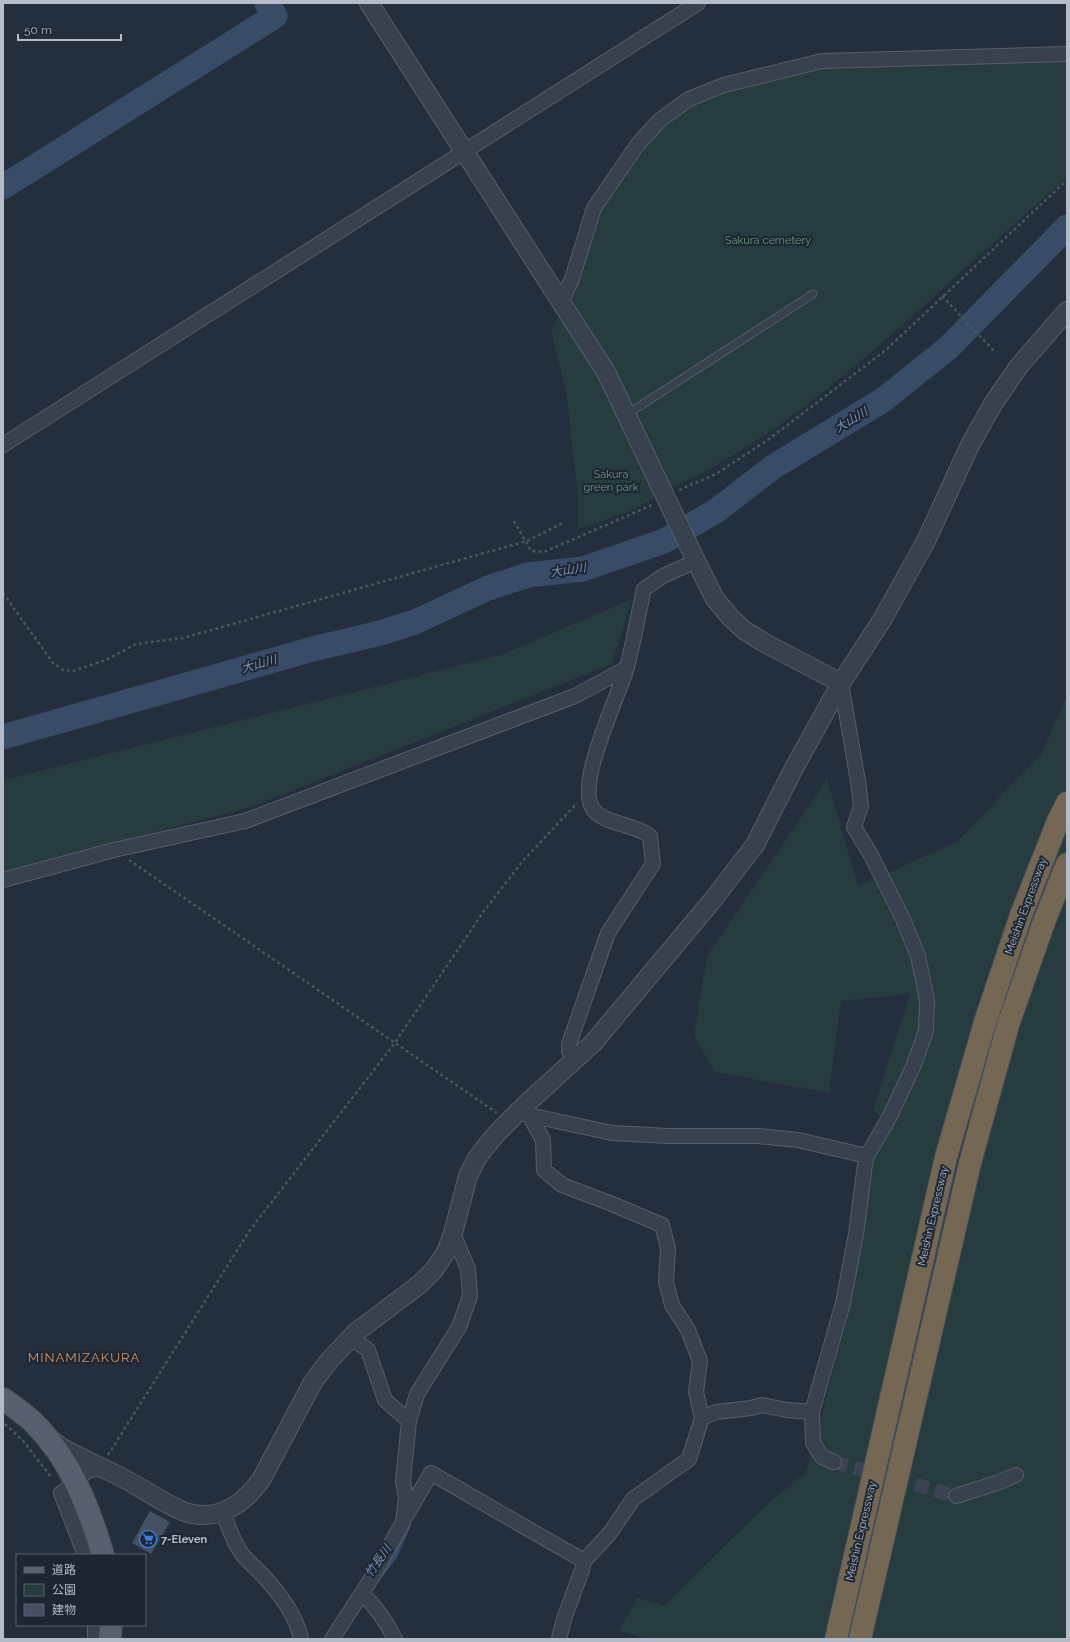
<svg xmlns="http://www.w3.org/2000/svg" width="1070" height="1642" viewBox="0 0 1070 1642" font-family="Raleway,'Noto Sans JP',sans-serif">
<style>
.green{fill:#263c3f}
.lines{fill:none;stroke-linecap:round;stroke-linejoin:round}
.stream{stroke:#394c67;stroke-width:4}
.river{stroke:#394c67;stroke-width:25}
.building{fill:#455162}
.minor-tunnel{stroke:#3a4453;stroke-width:14;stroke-dasharray:14 7;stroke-linecap:butt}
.service-casing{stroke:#565f6c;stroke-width:9}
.minor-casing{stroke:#565f6c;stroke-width:16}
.tertiary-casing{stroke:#565f6c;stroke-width:20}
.primary-casing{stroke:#414a57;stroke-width:24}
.motorway-casing{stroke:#434c59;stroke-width:24}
.path{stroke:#44595c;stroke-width:2.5;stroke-dasharray:3 3;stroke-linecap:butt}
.service{stroke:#38414e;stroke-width:7}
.minor{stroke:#38414e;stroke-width:14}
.tertiary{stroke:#38414e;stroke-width:18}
.primary{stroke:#56606e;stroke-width:22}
.motorway{stroke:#746855;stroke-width:22}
.labels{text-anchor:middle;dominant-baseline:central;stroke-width:4;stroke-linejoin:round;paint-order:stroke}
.park-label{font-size:11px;fill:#6b9a76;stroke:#1d2633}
.street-label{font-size:11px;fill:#b4bcc9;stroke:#1d2633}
.poi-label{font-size:11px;font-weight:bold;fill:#b4bcc9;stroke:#1d2633;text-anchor:start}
.water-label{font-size:12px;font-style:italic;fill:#7c92b1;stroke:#1d2633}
.quarter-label{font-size:13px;letter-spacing:1px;fill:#d59563;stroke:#1d2633}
</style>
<rect width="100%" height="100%" fill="#242f3e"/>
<path class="green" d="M1067 60V178C1025 215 982 252 941 290 858 365 774 441 672 488L611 362 572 299 600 210 639 156 661 129 689 108 721 92 822 68Z
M559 315 600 376 655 491 653 499 628 512 578 529V497L566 390 551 331Z
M632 599 612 664 251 807 3 872V780L501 655Z
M1067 695V1639H649L619 1631 637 1598 664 1606 762 1509 806 1472 848 1315 871 1162 891 1125 873 1111 910 994 841 1001 829 1093 715 1072 694 1036 707 956 827 779 858 886 957 842 1042 753Z"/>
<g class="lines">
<path class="stream" d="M381 1575 395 1557 409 1525"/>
<path class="river" d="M3 187 275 16 267 3
M3 737 313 649 380 633 415 622 488 588 528 575 583 569 664 541 716 511 773 467 883 400 948 348 1067 227"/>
</g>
<path class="building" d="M150 1511 170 1522 151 1554 132 1543Z"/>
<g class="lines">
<path class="minor-tunnel" d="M834 1462 956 1496"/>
<g class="service-casing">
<path id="service" d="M626 415 813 294"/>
</g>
<g class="minor-casing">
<path id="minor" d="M561 302 572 279 594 208 638 144 660 120 689 99 724 85 822 61 1067 54
M3 445 698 3
M3 880 114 850 245 821 575 696 627 668
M576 1059 569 1051V1044L608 933 653 864 650 836C635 824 603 824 593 809 575 784 619 696 627 667 634 641 638 615 644 589L663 576 696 561
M524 1114 612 1133 668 1136H758L798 1140 867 1156
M529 1115 543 1140 544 1170 562 1185 612 1204 662 1225 668 1248 666 1282 672 1305 688 1330 700 1361 696 1392 702 1418 689 1459 633 1499 610 1533 584 1561 582 1570 564 1619 559 1639
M350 1337 368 1350 385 1400 409 1421
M702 1418 716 1412 751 1408 762 1405 787 1410 812 1412
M834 1462 822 1457 813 1443 812 1412 843 1303 856 1234 865 1164 867 1156 890 1116 913 1067 926 1031 927 1000 918 956 903 919 871 855 854 827 861 806 858 781 841 683
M76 1483 61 1493 85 1555
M956 1496 997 1483 1016 1475
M223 1512C228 1526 233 1542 242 1554 250 1564 260 1571 268 1581 282 1597 297 1617 301 1639
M406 1516 431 1473 584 1561
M362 1593C376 1607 386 1621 395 1639
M95 1639V1625
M332 1639 373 1576 403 1522 406 1498 403 1481 409 1421 417 1394 459 1327 470 1296 468 1269 453 1233"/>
</g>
<g class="tertiary-casing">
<path id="tertiary" d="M369 3 606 372 696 561 715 599 731 618 744 630 763 642 841 683
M52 1440 62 1448 100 1467
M76 1483C79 1472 87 1467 99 1467 103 1468 108 1471 113 1473 137 1484 160 1502 185 1512 197 1516 213 1516 224 1511 240 1505 251 1493 261 1480L313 1382 328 1362 355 1333 420 1284 434 1270 446 1252 453 1233 468 1176 477 1158 487 1145 498 1132 523 1107 594 1042 711 902 755 845 794 768 841 683 882 620 926 541 970 445 993 404 1019 366 1067 311"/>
</g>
<g class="primary-casing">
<path id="primary" d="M3 1399C14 1407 25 1414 34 1423 70 1459 89 1507 103 1555
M110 1639 111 1625"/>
</g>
<g class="motorway-casing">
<path id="motorway" d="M836 1639 946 1157 986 1019 1021 915 1058 821 1067 803
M860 1639 970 1163 1008 1025 1044 922 1067 864"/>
</g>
<path class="path" d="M942 296 994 351
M679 490 716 474 769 439 886 350 1067 180
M514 521 531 551 544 552 652 505
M3 593 53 663 63 670 73 671 106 660 136 644 183 638 527 541 563 523
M129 860 497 1113
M5 1424 24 1442 51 1477
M108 1455 250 1230 394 1044 484 911 522 862 577 803"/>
<use href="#service" class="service"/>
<use href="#minor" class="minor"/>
<use href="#tertiary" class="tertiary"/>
<use href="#primary" class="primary"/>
<use href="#motorway" class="motorway"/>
</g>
<defs>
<g id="supermarket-ring" transform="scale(0.9)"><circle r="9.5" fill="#1d2633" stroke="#3f7fe0" stroke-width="1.5"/><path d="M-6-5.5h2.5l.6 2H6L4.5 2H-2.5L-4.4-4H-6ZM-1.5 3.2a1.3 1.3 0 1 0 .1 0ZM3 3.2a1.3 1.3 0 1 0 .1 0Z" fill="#3f7fe0"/></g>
</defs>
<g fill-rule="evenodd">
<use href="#supermarket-ring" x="148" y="1539"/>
</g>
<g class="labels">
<g class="park-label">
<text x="768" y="240">Sakura cemetery</text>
<text x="611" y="474">Sakura<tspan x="611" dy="13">green park</tspan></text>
</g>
<g class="street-label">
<text transform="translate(1026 906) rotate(-70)">Meishin Expressway</text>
<text transform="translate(933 1216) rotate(-77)">Meishin Expressway</text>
<text transform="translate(861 1531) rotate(-77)">Meishin Expressway</text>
</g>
<g class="poi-label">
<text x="161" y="1539">7-Eleven</text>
</g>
<g class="water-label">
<text transform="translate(851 420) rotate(-31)">大山川</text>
<text transform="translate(568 570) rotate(-8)">大山川</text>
<text transform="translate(259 664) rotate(-16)">大山川</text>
<text transform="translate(378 1561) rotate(-55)">竹長川</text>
</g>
<g class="quarter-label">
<text x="84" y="1357">MINAMIZAKURA</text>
</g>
</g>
<rect width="1070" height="1642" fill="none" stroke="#b4bcc9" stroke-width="8"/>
<rect x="16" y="1554" width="130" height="72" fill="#1d2633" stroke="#59626f"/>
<rect x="24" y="1567" width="20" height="6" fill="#56606e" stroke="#59626f"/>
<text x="52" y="1574" font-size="12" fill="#b4bcc9">道路</text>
<rect x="24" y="1584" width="20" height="12" fill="#263c3f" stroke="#59626f"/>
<text x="52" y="1594" font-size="12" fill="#b4bcc9">公園</text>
<rect x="24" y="1604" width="20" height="12" fill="#455162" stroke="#59626f"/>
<text x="52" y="1614" font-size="12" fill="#b4bcc9">建物</text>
<path d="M18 34v6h103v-6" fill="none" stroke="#b4bcc9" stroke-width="2"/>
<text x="24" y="34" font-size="12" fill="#b4bcc9" stroke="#1d2633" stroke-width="3" paint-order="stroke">50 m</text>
</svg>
